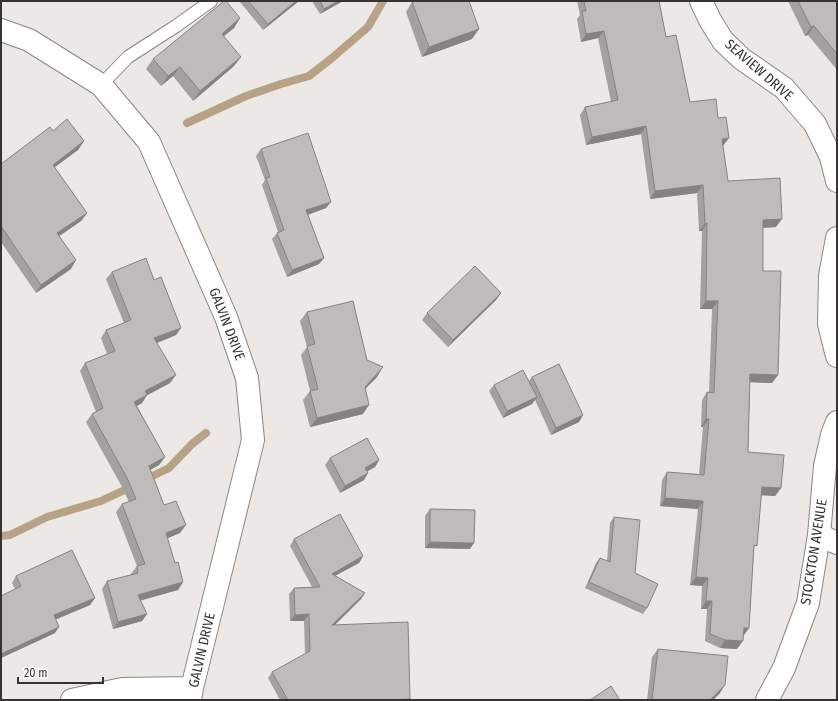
<svg xmlns="http://www.w3.org/2000/svg" width="838" height="701" viewBox="0 0 838 701" font-family="'Fira Sans Condensed',sans-serif">
<style>
.lines{fill:none;stroke-linecap:round;stroke-linejoin:round}
.stream{stroke:#b8a285;stroke-width:8}
.service-casing{stroke:#898784;stroke-width:14}
.minor-casing{stroke:#898784;stroke-width:24}
.service{stroke:#fff;stroke-width:12}
.minor{stroke:#fff;stroke-width:22}
.wall{fill:#a3a19f}
.shaded-wall{fill:#858382}
.building{fill:#bebbb9;stroke:#858382}
.labels{text-anchor:middle;dominant-baseline:central;stroke-width:3.5;stroke-linejoin:round;paint-order:stroke}
.street-label{font-size:14px;fill:#353433;stroke:#fff}
</style>
<rect width="100%" height="100%" fill="#ebe8e5"/>
<g class="lines">
<path class="stream" d="M187 123 246 96 281 84 309 76 332 58 368 27 383 1
M144 480 169 468 192 444 206 433
M1 536 10 535 47 517 101 501 133 486"/>
<g class="service-casing">
<path id="service" d="M101 85 128 57 176 26 211 1"/>
</g>
<g class="minor-casing">
<path id="minor" d="M701 1 710 20 723 41 742 59 784 88 815 124 831 157 837 181
M1 30 29 40 101 85 149 142 226 317 247 378 253 440 192 688 190 700
M837 238 830 276 829 324 837 356
M819 535 837 543
M72 700 122 689 192 688
M767 700 784 668 808 603 819 535 825 466 832 435 837 422"/>
</g>
<use href="#service" class="service"/>
<use href="#minor" class="minor"/>
</g>
<path class="wall" d="M240 1H299L263 30 240 2Z
M312 1H343L320 14Z
M577 1H659L666 37 690 102 718 118 723 146 728 181 776 227 763 228V271L778 375 772 383 750 382 748 452 781 488 775 496 761 495 754 549 749 628 744 635H743L737 649 720 648 705 641 707 609H701L702 586 690 585 698 509 660 506 662 480 667 472 699 474 703 427H701L702 400 707 392H709L712 309H700L702 231H699L697 193 650 199 641 134 586 145 580 115 585 107 611 102 598 38 581 42 577 19 580 15Z
M788 1H837V70L808 35 805 36Z
M412 2 472 39 422 57 406 12Z
M240 18 234 28 224 36 234 66 193 101 173 76 161 86 146 69 153 59Z
M53 131 84 141 78 150 54 167 87 213 81 221 59 236 71 269 36 293 1 242V164Z
M261 149 326 208 308 215 324 258 319 264 287 277 272 239 278 232 262 185 265 180 256 156Z
M112 272 176 335 157 343 170 383 147 395 142 403 137 406 165 457 159 465 150 470 164 505 180 533 167 538 175 563 183 582 178 590 140 600 147 614 142 621 113 629 102 589 107 581 131 575V574L137 566 116 512 122 504 129 502 121 485 86 422 92 414 96 412 80 371 85 363 107 354 101 338 106 330 124 323 106 279Z
M501 293 496 300 448 347 422 320 427 313Z
M307 312 367 360 377 377 365 389 363 414 310 427 303 400 310 391 301 355 307 347 300 321Z
M532 377 583 415 579 422 551 435 535 400 532 404 503 418 489 391 494 385 529 381Z
M330 458 379 460 375 467 367 471 364 480 340 493 325 465Z
M430 509 470 549 425 548V516Z
M614 517 647 608 643 614 585 588 596 563 600 558 607 561 610 523Z
M294 539 363 556 359 563 335 576 365 593 361 599 334 625 409 700H280L268 678 272 672 305 654 304 621H290L289 594 294 588 312 587 290 546Z
M16 576 95 598 90 605 56 619 55 633 1 658V596L15 589 12 583Z
M658 649 720 693 713 700H647L652 657Z"/>
<path class="shaded-wall" d="M296 1H299L263 30 268 24Z
M338 1H343L320 14 324 9Z
M240 18 234 28 215 43 222 34Z
M814 26 808 35 805 36 811 27Z
M479 29 472 39 422 57 429 47Z
M604 31 598 38 581 42 586 34Z
M241 57 234 66 193 101 200 91Z
M180 67 173 76 161 86 168 76Z
M646 126 641 134 586 145 592 137Z
M729 138 723 146 717 147 722 139Z
M84 141 78 150 47 173 53 165Z
M703 185 697 193 650 199 655 191Z
M331 202 326 208 301 217 306 210Z
M87 213 81 221 52 241 57 233Z
M782 219 776 227 758 228 763 220Z
M707 223 702 231H699L705 224Z
M324 258 319 264 287 277 292 270Z
M76 260 71 269 36 293 41 285Z
M501 293 496 300 448 347 453 340Z
M706 301H718L712 309H700Z
M181 328 176 335 149 346 154 338Z
M383 367 377 377 358 396 365 387Z
M750 374 778 375 772 383 745 382Z
M176 375 170 383 140 399 145 391Z
M147 395 142 403 129 410 134 402Z
M537 397 532 404 503 418 507 411Z
M369 405 363 414 310 427 317 418Z
M583 415 579 422 551 435 556 428Z
M706 419H709L703 427H701Z
M165 457 159 465 143 474 149 466Z
M379 460 375 467 361 475 365 468Z
M368 473 364 480 340 493 345 486Z
M762 487 781 488 775 496 757 495Z
M665 498 703 501 698 509 660 506Z
M186 525 180 533 161 541 166 533Z
M430 542 474 543 470 549 425 548Z
M363 556 359 563 327 580 332 574Z
M696 577 708 578 702 586 690 585Z
M183 582 178 590 132 603 138 595Z
M365 593 361 599 328 632 332 625Z
M95 598 90 605 50 622 54 615Z
M706 601H712L707 609H701Z
M147 614 142 621 113 629 118 622Z
M309 614 304 621H290L295 615Z
M59 627 55 633 1 658V654Z
M744 628H749L744 635H738Z
M725 640 743 641 737 649 720 648Z
M725 685 720 693 713 700H710Z"/>
<path class="building" d="M224 1H226L240 18 222 34 241 57 200 91 180 67 168 76 153 59Z
M248 1H296L268 24Z
M320 1H338L324 9Z
M416 1H469L479 29 429 47 412 2Z
M584 1H659L666 37 676 35 690 102 716 99 718 118 726 117 729 138 722 139 728 181 780 178 782 219 763 220V271H781L778 375 750 374 748 452 784 455 781 488 762 487 757 546 754 545 749 628H744L743 641 725 640 710 634 712 601H706L708 578 696 577 703 501 665 498 667 472 704 475 709 419H706L707 392 714 393 718 301H706L707 223 705 224 703 185 655 191 646 126 592 137 585 107 618 100 604 31 586 34 582 11H586Z
M798 1H837V54L814 26 811 27Z
M67 119 84 141 53 165 87 213 57 233 76 260 41 285 1 226V164L50 127 53 131Z
M308 133 331 202 306 210 324 258 292 270 277 233 284 230 266 178 270 177 261 149Z
M146 258 154 280 161 277 181 328 154 338 176 375 145 391 147 395 134 402 165 457 149 466 164 505 176 501 186 525 166 533 175 563 178 562 183 582 138 595 147 614 118 622 107 581 138 573 137 566 145 564 122 504 136 499 127 478 92 414 103 408 85 363 115 351 106 330 131 320 112 272Z
M475 266 501 293 453 340 427 313Z
M353 301 367 360 383 367 365 387 369 405 317 418 310 391 318 389 307 346 315 344 307 312Z
M559 364 583 415 556 428 532 377Z
M523 370 537 397 507 411 494 385Z
M367 438 379 460 365 468 368 473 345 486 330 458Z
M430 509 475 510 474 543 430 542Z
M340 514 363 556 332 574 365 593 332 625 408 622 410 699 388 700H288L272 672 310 651 309 614 295 615 294 588 320 587 294 539Z
M614 517 640 520 635 573 658 584 647 608 589 582 600 558 610 562Z
M72 550 95 598 54 615 59 627 1 654V596L21 586 16 576Z
M658 649 728 656 725 685 710 700H652Z
M611 686 620 700H590Z"/>
<g class="labels">
<g class="street-label">
<text transform="translate(759 70) rotate(41)">SEAVIEW DRIVE</text>
<text transform="translate(227 324) rotate(69)">GALVIN DRIVE</text>
<text transform="translate(814 552) rotate(-81)">STOCKTON AVENUE</text>
<text transform="translate(202 650) rotate(-77)">GALVIN DRIVE</text>
</g>
</g>
<rect width="838" height="701" fill="none" stroke="#353433" stroke-width="4"/>
<path d="M18 677v6h85v-6" fill="none" stroke="#353433" stroke-width="2"/>
<text x="24" y="677" font-size="12" fill="#353433" stroke="#ffffff" stroke-width="3" paint-order="stroke">20 m</text>
</svg>
